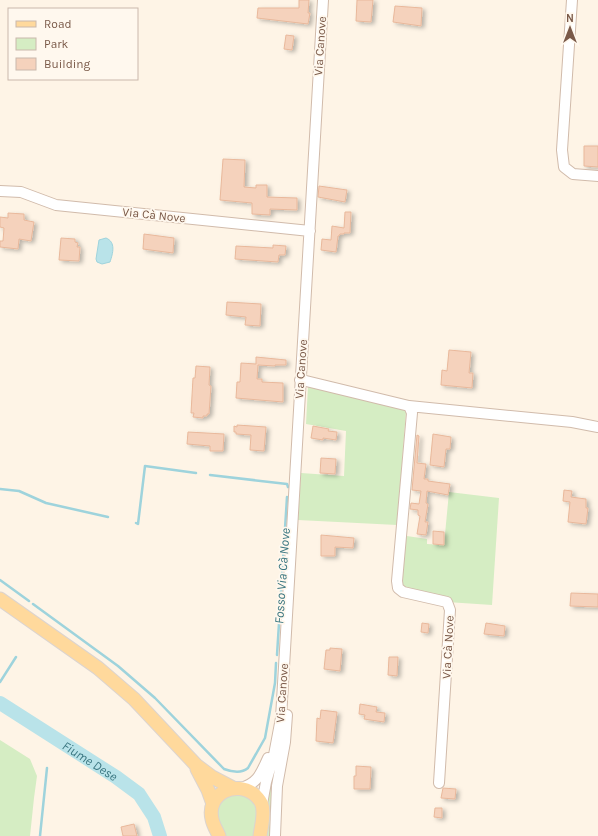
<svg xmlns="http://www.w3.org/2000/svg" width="598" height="836" viewBox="0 0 598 836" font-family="Karla,sans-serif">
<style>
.green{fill:#d5edc3}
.water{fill:#b9e3e9;stroke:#9ed3dc}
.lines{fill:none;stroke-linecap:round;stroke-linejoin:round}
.stream{stroke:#9ed3dc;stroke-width:2.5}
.river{stroke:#b9e3e9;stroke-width:14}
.building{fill:#f5d2bc;stroke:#e9b89b;filter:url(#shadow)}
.minor-casing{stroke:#d1bbab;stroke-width:12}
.major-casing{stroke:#dcd4cf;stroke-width:15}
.minor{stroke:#fff;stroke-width:10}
.major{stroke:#ffd99c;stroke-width:13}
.labels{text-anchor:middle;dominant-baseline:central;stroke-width:3.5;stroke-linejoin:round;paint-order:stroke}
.street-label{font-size:12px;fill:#7a5948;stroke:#fff8ee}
.water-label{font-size:13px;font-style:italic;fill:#3a7680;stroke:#fff8ee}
</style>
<defs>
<filter id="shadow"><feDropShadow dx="3" dy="2" stdDeviation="2" flood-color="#0004"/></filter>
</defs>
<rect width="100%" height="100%" fill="#fef4e6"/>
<path class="green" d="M308 386 404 409 406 412 397 525 298 520 301 473 344 476 346 431 306 424Z
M449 492 499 498 492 605 447 602 398 588 400 535 427 539V544L444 545Z
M282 736 274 777 272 796V836H266L268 795Z
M0 740 30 759 37 776 34 798 30 836H0Z
M240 794C262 801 257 818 255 836H226C224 831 220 827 218 822 214 805 225 795 240 794Z"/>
<path class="water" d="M106 238C116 242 113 253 110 262L102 264 97 262 96 259 99 240Z"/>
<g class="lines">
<path class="stream" d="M210 475 287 484 288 487
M0 489 19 491 46 503 108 517
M136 523 138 524 145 466 196 473
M0 580 29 601
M33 604 118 666 155 698 224 769C232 772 241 774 248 768L265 738 275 683 276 663
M277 655 287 497
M0 682 16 657
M40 836 47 768"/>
<path class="river" id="s1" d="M0 703 116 777 139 794 154 817 160 836"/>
</g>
<path class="building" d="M299 0H309L308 13H310L308 24 257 18 258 8H299Z
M357 0H373L371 22 356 21Z
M395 6 422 8 421 26 393 22Z
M286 35 294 36 292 50 284 49Z
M584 146H598V167L584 166Z
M223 159 245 160 244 187 256 188V185H267V197L297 198V210L270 209V215L252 214V203L220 200Z
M319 186 347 190 345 202 318 197Z
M345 212H351L350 233H344V234H340L339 236H338L336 252 321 250 322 239 331 240 332 226 344 228Z
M8 213 24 214V220L34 222 31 241 19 239 18 249 0 247V241H3L4 228 0 227V217L8 218Z
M144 234 174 238 173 253 143 249Z
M61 238 75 239V242L78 243 77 247H80L79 261 59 260Z
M273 245 286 246 285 255H279L278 262 235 259 236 246 273 248Z
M227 302 261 304 260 326 245 325 246 317 226 315Z
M449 350 471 352 469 373H473L472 388 441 385 442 370 447 371Z
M256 357 286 360V365H275V366L258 365 257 379H262V382L283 383V402L236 398 237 382H240L241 363 256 364Z
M196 366 210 367 209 385 211 386 209 414H207V416H203V418L193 417 194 413H191L193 378H195Z
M237 425 266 427 264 451 250 450 251 435 236 434V432H234V426L237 427Z
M313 426 329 429 328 431 337 432 336 440 323 438V440L311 438Z
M188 432 224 434 223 451H210V446L187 444Z
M433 434 451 437 450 449H446L444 467 430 465Z
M417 435 419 436 417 463 426 464 424 479H428V481L450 484 448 495 427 491 426 503 428 504 425 522H428L426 535 417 534 420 516 418 515V510L410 509 411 503 419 504 421 491 412 490Z
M321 458 336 459 335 474 320 473Z
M564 490 572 491 571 497 586 499V508H588L586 524 568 522 570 502 563 501Z
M433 531 444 532V545L433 544Z
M321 535 354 538 353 548 335 547V556H321Z
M571 593 598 594V607L570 606Z
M422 623 429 624 428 633 421 632Z
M486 623 505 626 504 636 484 634Z
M330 648 342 649 340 671 324 669 326 650H330Z
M389 657H398L397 676 388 675Z
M360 704 377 707 376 712 385 713 384 722 364 719 365 715 359 714Z
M321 710 337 712 333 743 316 741 317 718 320 719Z
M356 766 371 767 370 789H354V776H356Z
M443 788 456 789 455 799 441 798Z
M435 808H442V818L434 817Z
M134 824 137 836H123L121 827Z"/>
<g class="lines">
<g class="minor-casing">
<path id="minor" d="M572 0 562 150 564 167 573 174 598 176
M0 191 21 192 56 205 310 231
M300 380 306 381 409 406 572 422 598 427
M409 406 412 413 397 581 398 588 403 592 447 602 450 610 439 783
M240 788C258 784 261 773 268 758
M262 804 266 782 274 755 281 718 323 0
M275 836 277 786 285 742 287 715"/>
</g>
<g class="major-casing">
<path id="major" d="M0 599 98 668 134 699 196 765 212 777 233 788
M197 769 208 790 213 804
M219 836C217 831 213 825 212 819 206 794 236 779 255 795 258 798 261 801 262 805 265 814 261 827 260 836"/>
</g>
<use href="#minor" class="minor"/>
<use href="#major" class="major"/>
</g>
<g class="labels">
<g class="street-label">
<text transform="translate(320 46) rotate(-86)">Via Canove</text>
<text transform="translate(154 215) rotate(6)">Via Cà Nove</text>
<text transform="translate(301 369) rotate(-86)">Via Canove</text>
<text transform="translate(448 647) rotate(-87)">Via Cà Nove</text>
<text transform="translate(282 693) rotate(-86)">Via Canove</text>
</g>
<g class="water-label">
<text transform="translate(282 576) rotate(-86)">Fosso Via Cà Nove</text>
<text stroke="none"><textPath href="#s1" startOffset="107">Fiume Dese</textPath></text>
</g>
</g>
<rect x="8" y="8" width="130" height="72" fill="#fff8ee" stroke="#cab8ac"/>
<rect x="16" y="21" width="20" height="6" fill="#ffd99c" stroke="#cab8ac"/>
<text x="44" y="28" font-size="12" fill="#7a5948">Road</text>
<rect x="16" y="38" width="20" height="12" fill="#d5edc3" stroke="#cab8ac"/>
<text x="44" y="48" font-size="12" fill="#7a5948">Park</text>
<rect x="16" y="58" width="20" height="12" fill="#f5d2bc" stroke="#cab8ac"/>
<text x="44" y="68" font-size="12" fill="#7a5948">Building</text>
<g transform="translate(570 28)" stroke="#fff8ee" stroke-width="3" paint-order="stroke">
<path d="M0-3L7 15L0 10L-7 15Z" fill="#7a5948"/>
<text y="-6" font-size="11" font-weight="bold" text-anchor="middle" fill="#7a5948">N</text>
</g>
</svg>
